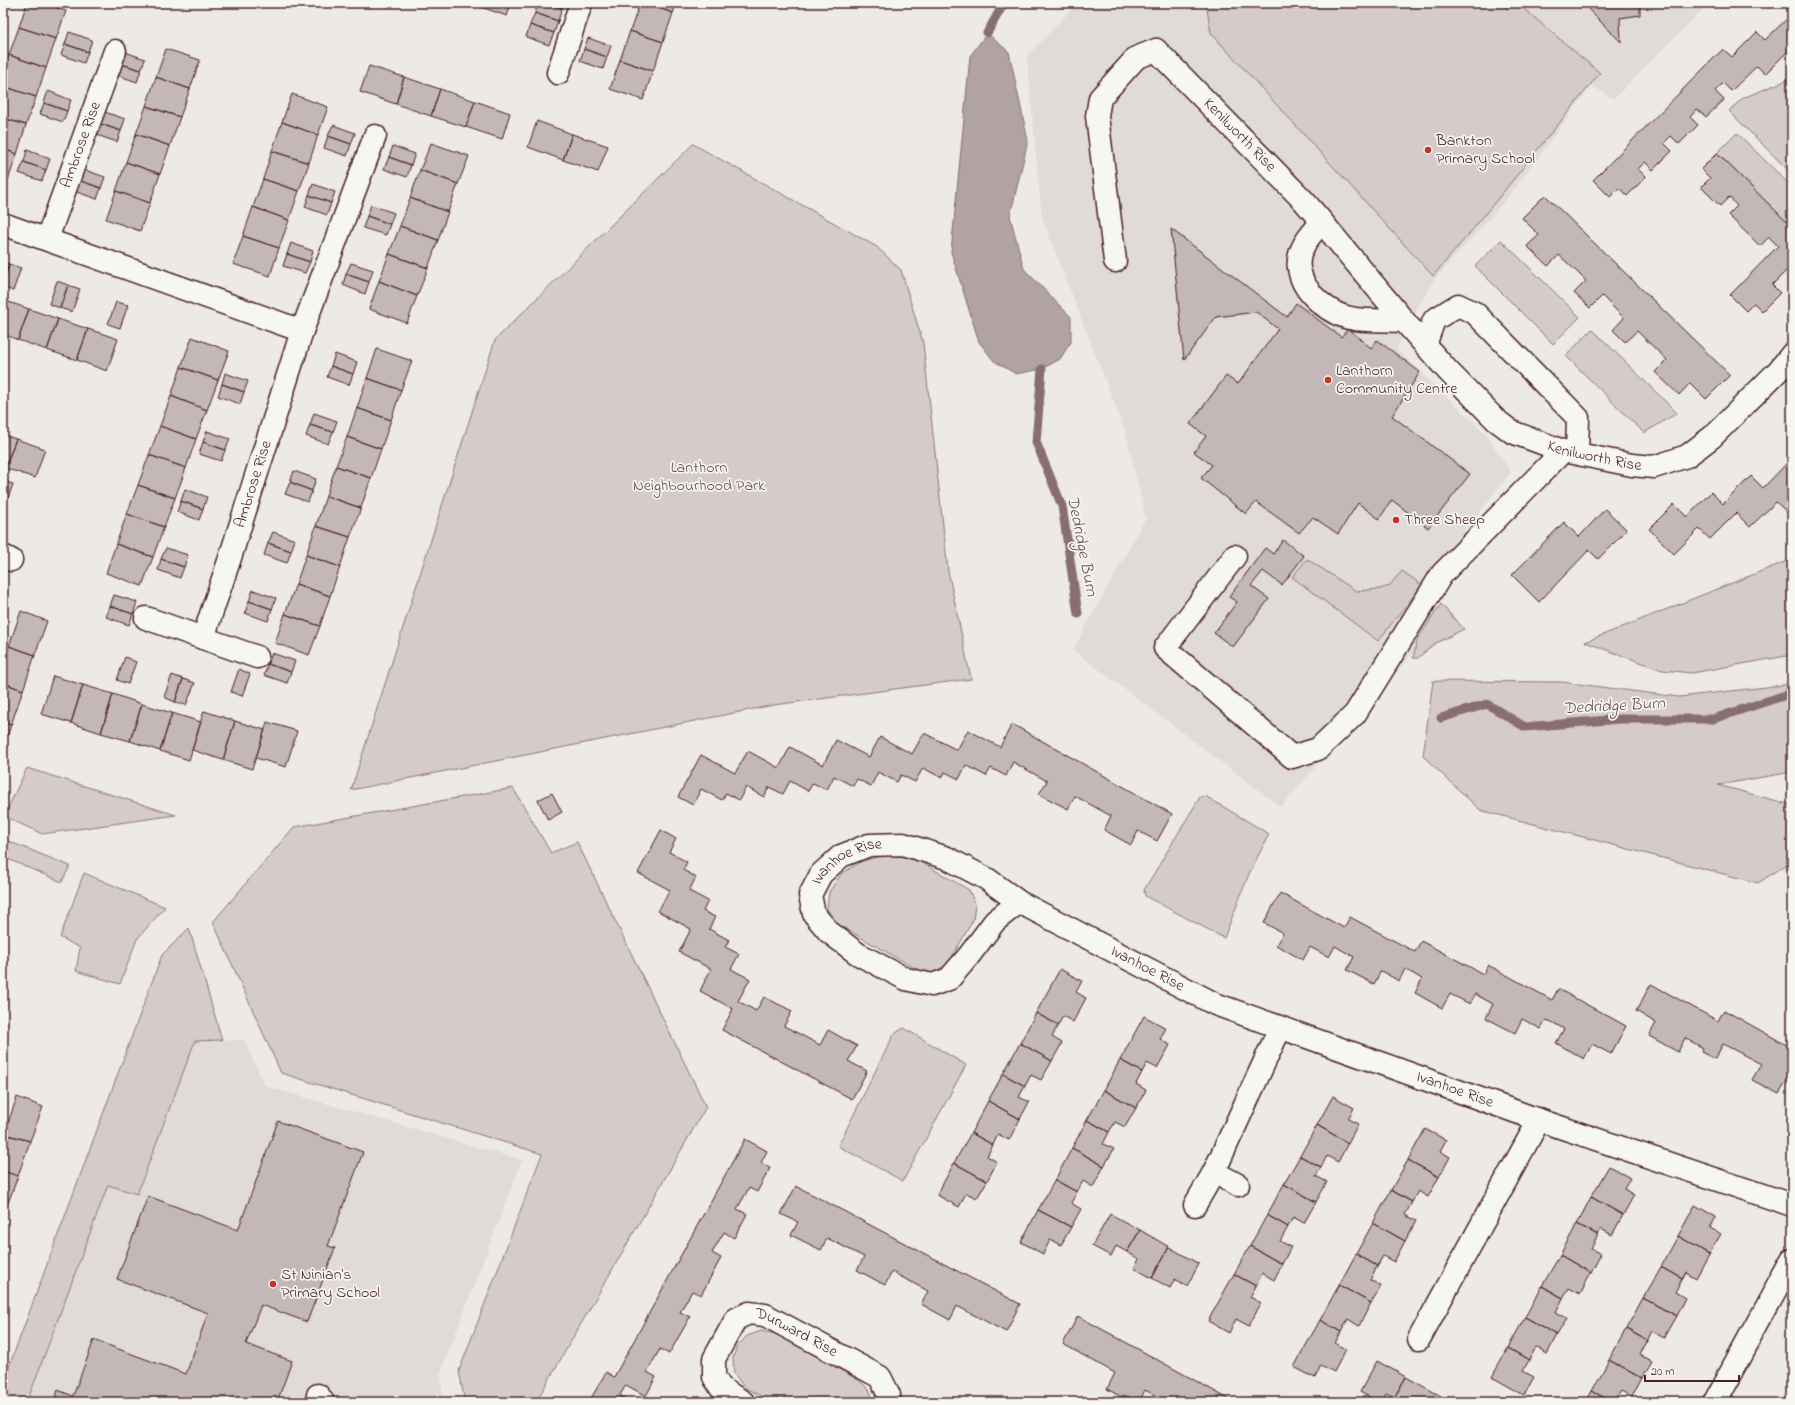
<svg xmlns="http://www.w3.org/2000/svg" width="1795" height="1405" viewBox="0 0 1795 1405" font-family="'Indie Flower',sans-serif">
<style>
.built{fill:#e0dad8}
.green{fill:#d4cbca;stroke:#8f757a}
.water{fill:#b1a2a3;stroke:#886e73}
.lines{fill:none;stroke-linecap:round;stroke-linejoin:round}
.stream{stroke:#886e73;stroke-width:9}
.building{fill:#c4b7b7;stroke:#4a1f2b}
.minor-casing{stroke:#4a1f2b;stroke-width:25}
.minor{stroke:#f6f6f2;stroke-width:22}
.poi-dot{fill:#c8321e;stroke:#f6f6f2;stroke-width:1.5}
.labels{text-anchor:middle;dominant-baseline:central;stroke-width:3.5;stroke-linejoin:round;paint-order:stroke}
.street-label{font-size:16px;fill:#4a1f2b;stroke:#f6f6f2}
.poi-label{font-size:16px;fill:#4a1f2b;stroke:#f6f6f2;text-anchor:start}
.park-label{font-size:16px;fill:#6c4a53;stroke:#f6f6f2}
.water-label{font-size:17px;font-style:italic;fill:#6e4d55;stroke:#f6f6f2}
</style>
<rect width="100%" height="100%" fill="#ece9e6"/>
<filter id="ink" filterUnits="userSpaceOnUse"><feTurbulence type="fractalNoise" baseFrequency=".025" numOctaves="2"/><feDisplacementMap in="SourceGraphic" scale="8" xChannelSelector="R" yChannelSelector="G"/><feConvolveMatrix kernelMatrix="1 2 1 2 8 2 1 2 1" color-interpolation-filters="sRGB"/></filter>
<g filter="url(#ink)">
<path class="built" d="M1078 3H1709L1613 99 1592 85 1505 201 1432 282 1396 349 1483 431 1511 472 1440 561 1434 628 1281 807 1073 650 1146 518 1125 430 1042 218 1027 56Z
M244 1040 265 1086 522 1160 440 1374 444 1402H27L108 1185 137 1194 195 1041Z"/>
<path class="green" d="M1202 3H1501L1507 9 1517 3 1600 73 1469 234 1433 276 1211 33 1207 9Z
M1792 78V174L1729 111 1743 98Z
M1737 133 1792 187V227L1717 153Z
M693 144 877 247 901 270 923 343 948 571 971 679 774 705 351 790 495 340Z
M1501 240 1580 317 1553 344 1475 266Z
M1592 329 1677 413 1644 433 1566 356Z
M1307 559 1356 591 1380 589 1389 586 1402 571 1422 585 1378 641 1292 577Z
M1792 559V655L1692 673 1662 670 1585 642Z
M1441 604 1464 629 1434 644 1418 658H1413L1417 640Z
M1433 681 1562 682 1679 697 1792 684V772L1718 785 1792 805V861L1758 883 1480 810 1423 756Z
M27 768 176 815 42 834 4 816Z
M513 788 551 853 577 842 706 1107 536 1402H465L459 1371 542 1154 281 1073 213 922 294 827Z
M1205 796 1269 834 1249 874 1224 938 1145 896 1144 890 1200 797Z
M3 839 70 866 62 882 3 857Z
M885 855 914 858 969 890 975 904 973 920 948 964 932 973 920 971 832 921 827 908 829 892 841 874 862 861Z
M84 873 165 907 137 939 120 984 76 971 80 948 60 937Z
M189 928 222 1040 195 1041 137 1194 108 1185 27 1402H3V1383L162 955Z
M904 1028 966 1065 903 1181 838 1146 894 1034Z
M761 1331 777 1334 860 1381 870 1391 873 1402H772L744 1387 734 1373 733 1358 737 1346 747 1336Z"/>
<path class="water" d="M987 33 1009 52 1028 141 1010 216 1024 269 1071 317V342L1060 359 1042 369 1016 374 994 361 979 342 951 252 970 56Z"/>
<g class="lines">
<path class="stream" d="M987 33 1004 3
M1042 369 1036 442 1062 506 1078 614
M1441 718 1487 704 1525 727 1620 719H1713L1792 693"/>
</g>
<path class="building" d="M27 3H43L66 11 56 39 19 27Z
M479 3H511L507 16 478 6Z
M538 3H546L562 8 558 21 535 13Z
M546 3H564L562 8Z
M606 3H626L624 9Z
M640 3H645L673 13 663 42 630 31Z
M645 3H677L673 13Z
M1582 3H1640V15L1620 18 1621 42Z
M535 13 558 21 554 33 530 25Z
M1792 14V50L1791 48 1765 74 1757 66 1731 91 1723 83 1715 91 1724 100 1706 117 1697 109 1690 117 1698 125 1679 144 1671 136 1664 143 1672 151 1653 170 1645 162 1638 169 1646 177 1627 196 1619 188 1610 197 1593 180 1723 49 1732 57 1757 32 1765 40Z
M530 25 554 33 549 45 526 37Z
M19 27 56 39 46 68 9 55Z
M630 31 663 42 653 71 620 60Z
M69 32 92 40 88 52 65 44Z
M588 38 611 46 607 57 584 49Z
M65 44 88 52 84 63 61 55Z
M166 49 200 60 190 89 156 77Z
M584 49 607 57 603 69 580 61Z
M122 51 145 59 141 70 118 63Z
M9 55 46 68 36 97 3 86V73Z
M620 60 653 71 643 100 610 89Z
M118 63 141 70 137 82 114 74Z
M369 66 404 77 396 104 360 92Z
M156 77 190 89 180 117 146 106Z
M404 77 440 89 431 116 396 104Z
M3 86 36 97 26 125 3 118Z
M440 89 475 101 466 127 431 116Z
M48 91 71 100 67 111 44 103Z
M292 94 328 107 318 135 282 122Z
M475 101 510 113 502 139 466 127Z
M44 103 67 111 63 122 40 114Z
M146 106 180 117 170 146 136 134Z
M102 111 125 119 121 131 98 123Z
M3 118 26 125 17 154 3 149Z
M537 121 572 134 563 160 528 147Z
M282 122 318 135 309 163 272 151Z
M98 123 121 131 117 142 94 134Z
M333 125 355 133 351 144 328 136Z
M136 134 170 146 160 174 126 162Z
M572 134 608 146 598 172 563 160Z
M328 136 351 144 347 156 324 148Z
M431 143 469 156 458 184 420 170Z
M393 146 415 154 411 165 389 157Z
M3 149 17 154 7 183 3 181Z
M27 150 50 159 46 170 24 162Z
M272 151 309 163 299 191 263 179Z
M1717 153 1792 227V265L1772 285 1780 293 1762 311 1754 303 1746 311 1730 295 1778 246 1769 237 1760 246 1728 215 1737 206 1729 197 1720 206 1701 187 1710 178 1701 169Z
M389 157 411 165 407 177 384 169Z
M24 162 46 170 42 181 19 173Z
M126 162 160 174 150 203 116 191Z
M82 169 105 177 101 188 78 180Z
M420 170 458 184 448 212 410 198Z
M263 179 299 191 289 220 253 207Z
M78 180 101 188 97 199 74 191Z
M313 184 335 192 331 203 309 195Z
M116 191 150 203 140 231 106 219Z
M309 195 331 203 327 215 305 207Z
M1545 195 1730 375 1706 399 1690 383 1679 395 1655 372 1667 360 1637 331 1625 342 1613 330 1624 318 1602 296 1590 308 1574 293 1586 281 1577 272 1559 255 1548 266 1527 246 1539 235 1522 218Z
M410 198 448 212 438 240 400 226Z
M371 205 394 213 390 224 367 216Z
M253 207 289 220 279 248 243 236Z
M367 216 390 224 386 235 363 228Z
M400 226 438 240 428 268 389 254Z
M1171 229 1287 317 1296 303 1341 337 1348 329 1371 348 1377 340 1420 372 1392 416 1470 474 1428 528 1392 500 1379 519 1358 503 1338 534 1313 517 1299 533 1256 502 1246 514 1201 478 1212 465 1194 452 1206 436 1190 424 1226 376 1238 384 1278 329 1256 312 1216 317 1184 360Z
M243 236 279 248 270 276 233 264Z
M291 243 313 251 310 262 287 254Z
M287 254 310 262 305 273 283 266Z
M389 254 428 268 417 296 379 281Z
M3 261 9 264 3 283Z
M351 263 373 270 369 282 346 274Z
M9 264 21 268 13 291 3 287Z
M346 274 369 282 365 294 343 285Z
M57 281 68 285 60 308 49 304Z
M379 281 417 296 407 323 369 309Z
M68 285 80 289 72 312 60 308Z
M3 300 29 309 18 340 3 334Z
M116 302 128 305 120 328 108 324Z
M29 309 58 319 47 350 18 340Z
M58 319 88 329 77 360 47 350Z
M88 329 118 339 107 371 77 360Z
M192 337 229 351 218 380 181 367Z
M377 349 412 361 401 390 367 378Z
M335 354 357 362 353 374 331 366Z
M331 366 353 374 349 385 327 377Z
M181 367 218 380 207 410 171 396Z
M225 373 248 381 244 392 222 384Z
M367 378 401 390 391 420 357 408Z
M222 384 244 392 240 404 218 396Z
M171 396 207 410 196 439 160 426Z
M357 408 391 420 381 449 347 437Z
M314 413 337 421 333 432 310 425Z
M310 425 333 432 328 444 306 436Z
M160 426 196 439 186 468 149 455Z
M207 431 230 439 225 450 203 442Z
M3 435 16 439 5 468 3 467Z
M347 437 381 449 371 478 336 466Z
M16 439 45 449 35 478 5 468Z
M203 442 225 450 221 461 199 454Z
M149 455 186 468 175 498 138 485Z
M1792 458V507L1787 512 1776 502 1750 527 1736 513 1710 539 1699 529 1674 554 1649 529 1674 504 1687 517 1711 492 1723 504 1751 476 1763 488Z
M336 466 371 478 361 508 326 496Z
M294 471 316 479 312 491 290 482Z
M3 481 13 484 5 507 3 506Z
M290 482 312 491 308 502 285 494Z
M138 485 175 498 164 527 127 514Z
M185 489 207 497 203 509 181 501Z
M326 496 361 508 350 537 316 526Z
M181 501 203 509 199 520 177 512Z
M1605 509 1627 530 1598 559 1589 550 1539 602 1512 575 1564 522 1579 537Z
M127 514 164 527 153 557 116 544Z
M316 526 350 537 340 567 306 555Z
M273 532 295 540 291 551 268 543Z
M1283 540 1304 556 1282 585 1263 571 1251 586 1269 599 1233 647 1214 633 1237 602 1229 597 1265 548 1273 554Z
M268 543 291 551 287 563 264 555Z
M116 544 153 557 142 586 106 573Z
M166 548 188 555 184 567 161 559Z
M306 555 340 567 330 596 296 584Z
M161 559 184 567 180 578 158 570Z
M296 584 330 596 320 626 285 614Z
M253 590 276 598 272 609 249 601Z
M114 595 137 602 133 614 110 606Z
M249 601 272 609 268 621 245 613Z
M110 606 133 614 129 625 106 617Z
M21 611 47 621 35 655 9 646Z
M285 614 320 626 309 655 275 643Z
M9 646 35 655 23 690 3 683V662Z
M272 653 295 661 291 672 268 664Z
M125 657 136 662 128 684 117 680Z
M268 664 291 672 287 683 264 675Z
M239 669 250 674 242 696 231 692Z
M172 675 183 679 175 702 164 697Z
M53 676 83 685 71 723 41 714Z
M183 679 195 683 186 705 175 702Z
M3 683 23 690 11 725 3 722Z
M83 685 113 694 101 733 71 723Z
M113 694 142 704 130 741 101 733Z
M142 704 172 713 160 751 130 741Z
M204 711 235 721 223 760 192 750Z
M172 713 201 722 189 760 160 751Z
M235 721 265 730 252 769 223 760Z
M3 722 11 725 3 748Z
M267 722 297 731 286 767 256 758Z
M1012 724 1172 814 1157 841 1138 831 1131 845 1104 830 1111 816 1075 796 1068 809 1039 794 1047 781 1013 762 1006 776 991 768 986 776 966 765 959 779 945 772 942 778 923 768 915 782 901 775 897 782 878 772 871 786 857 779 853 786 834 776 827 790 813 783 808 791 790 781 783 794 769 787 764 797 746 787 739 800 726 793 722 800 701 789 693 805 678 797 701 755 735 773 748 751 779 768 790 747 823 765 836 740 869 757 880 737 912 754 924 733 957 750 968 730 1000 747Z
M552 793 562 812 548 820 538 800Z
M661 830 676 839 669 852 687 862 683 870 696 877 689 891 708 901 703 911 715 917 709 929 729 940 725 947 739 954 731 969 750 979 738 1001 756 1011 764 997 792 1011 784 1026 790 1029 820 1045 828 1030 857 1046 848 1061 867 1071 852 1099 722 1030 733 1009 700 991 711 969 679 952 691 929 658 911 670 890 638 873Z
M1280 893 1344 928 1350 917 1415 952 1421 941 1483 974 1488 965 1552 1000 1558 989 1626 1026 1611 1054 1592 1044 1584 1059 1556 1043 1564 1029 1552 1022 1546 1020 1541 1029 1522 1019 1515 1033 1486 1018 1493 1004 1475 994 1470 1004 1450 994 1442 1008 1415 993 1422 979 1405 969 1399 981 1381 971 1374 984 1347 970 1354 957 1335 946 1329 957 1310 947 1303 960 1276 945 1283 933 1264 923Z
M1060 969 1082 981 1076 992 1086 998 1073 1022 1063 1016 1058 1025 1036 1013Z
M1651 984 1718 1021 1724 1010 1792 1048V1081L1788 1079 1779 1094 1752 1080 1761 1064 1723 1044 1715 1059 1701 1052 1703 1048 1685 1038 1678 1052 1649 1036 1656 1023 1636 1011Z
M1036 1013 1058 1025 1052 1037 1062 1043 1052 1061 1020 1043Z
M1144 1016 1166 1028 1160 1039 1170 1045 1157 1068 1147 1063 1142 1072 1120 1060Z
M1020 1043 1052 1061 1041 1080 1031 1075 1025 1086 1003 1074Z
M1120 1060 1142 1072 1136 1084 1146 1090 1136 1108 1104 1090Z
M1003 1074 1025 1086 1019 1097 1029 1102 1020 1119 988 1101Z
M1104 1090 1136 1108 1125 1127 1115 1122 1109 1132 1087 1120Z
M1333 1096 1354 1108 1348 1119 1358 1124 1348 1143 1317 1125Z
M17 1097 43 1107 30 1141 4 1134Z
M988 1101 1020 1119 1009 1140 998 1134 993 1145 971 1133Z
M1087 1120 1109 1132 1103 1144 1114 1149 1104 1166 1072 1148Z
M278 1121 363 1152 328 1246 335 1248 307 1322 261 1305 246 1344 292 1361 277 1402H54L58 1390 73 1396 94 1340 186 1374 208 1313 117 1279 148 1196 238 1230Z
M1317 1125 1348 1143 1338 1162 1327 1156 1321 1167 1300 1156Z
M1425 1129 1446 1140 1440 1151 1450 1157 1439 1177 1408 1160Z
M971 1133 993 1145 987 1156 997 1162 987 1181 954 1163Z
M4 1134 30 1141 18 1176 3 1171Z
M745 1139 767 1151 761 1163 770 1168 757 1192 749 1188 737 1209 747 1214 734 1238 724 1232 712 1253 721 1258 701 1295 692 1291 680 1312 690 1317 669 1354 660 1349 647 1372 656 1377 646 1396 626 1385 620 1395 630 1402H589L606 1372 614 1377Z
M1072 1148 1104 1166 1093 1187 1083 1181 1077 1192 1055 1180Z
M1300 1156 1321 1167 1316 1176 1327 1182 1316 1202 1284 1184Z
M1408 1160 1439 1177 1428 1197 1418 1191 1412 1202 1391 1190Z
M954 1163 987 1181 977 1198 966 1193 959 1207 937 1195Z
M1609 1166 1630 1178 1624 1189 1634 1195 1623 1215 1591 1197Z
M3 1171 18 1176 5 1211 3 1210Z
M1055 1180 1077 1192 1071 1203 1081 1209 1071 1227 1038 1210Z
M1284 1184 1316 1202 1304 1223 1293 1217 1288 1227 1267 1215Z
M796 1186 1020 1304 1006 1332 957 1306 950 1320 921 1304 928 1291 892 1272 885 1285 857 1270 864 1257 827 1238 821 1250 791 1235 798 1222 781 1214Z
M1391 1190 1412 1202 1405 1215 1416 1221 1405 1241 1373 1223Z
M1591 1197 1623 1215 1612 1235 1601 1229 1598 1235 1577 1224Z
M1695 1205 1716 1217 1710 1228 1721 1234 1709 1254 1678 1236Z
M1038 1210 1071 1227 1061 1245 1050 1240 1043 1254 1021 1242Z
M1110 1214 1140 1230 1127 1252 1116 1246 1111 1256 1092 1246Z
M1267 1215 1288 1227 1280 1241 1291 1247 1282 1264 1250 1246Z
M1373 1223 1405 1241 1394 1262 1383 1256 1377 1266 1356 1254Z
M1577 1224 1598 1235 1591 1249 1601 1254 1591 1273 1560 1255Z
M1140 1230 1169 1247 1152 1278 1134 1268 1139 1259 1127 1252Z
M1678 1236 1709 1254 1696 1278 1686 1272 1682 1279 1661 1267Z
M1250 1246 1282 1264 1274 1280 1262 1273 1256 1286 1234 1274Z
M1169 1247 1199 1264 1187 1286 1175 1279 1170 1288 1152 1278Z
M1356 1254 1377 1266 1370 1280 1381 1286 1371 1303 1339 1285Z
M1560 1255 1591 1273 1580 1294 1569 1288 1563 1298 1542 1286Z
M1661 1267 1682 1279 1675 1292 1685 1298 1676 1316 1643 1298Z
M1234 1274 1256 1286 1250 1297 1261 1303 1249 1326 1236 1319 1229 1333 1208 1321Z
M1339 1285 1371 1303 1359 1326 1348 1319 1341 1332 1320 1320Z
M1542 1286 1563 1298 1556 1312 1567 1318 1557 1335 1525 1317Z
M1643 1298 1676 1316 1664 1337 1653 1331 1648 1341 1626 1329Z
M1078 1316 1234 1402H1168L1145 1390 1139 1402H1131L1107 1389 1115 1373 1063 1344Z
M1525 1317 1557 1335 1547 1354 1536 1347 1529 1360 1508 1348Z
M1320 1320 1341 1332 1335 1343 1346 1349 1334 1372 1321 1365 1315 1378 1294 1367Z
M1626 1329 1648 1341 1640 1355 1651 1361 1641 1378 1609 1360Z
M1508 1348 1529 1360 1523 1371 1534 1377 1524 1395 1492 1377Z
M1609 1360 1641 1378 1631 1397 1620 1391 1613 1402H1612L1592 1391Z
M1377 1361 1406 1377 1394 1398 1386 1394 1382 1402H1379L1360 1392Z
M1406 1377 1441 1396 1438 1402H1401L1394 1398Z
M1592 1391 1612 1402H1586Z
M1441 1396 1452 1402H1438Z"/>
<g class="lines">
<g class="minor-casing">
<g id="minor">
<path d="M558 73 581 3"/>
<path d="M1322 222 1404 321"/>
<path d="M3 224 302 331 375 136"/>
<path id="s1" d="M47 239 115 51"/>
<path id="s2" d="M1115 261 1097 116 1100 98 1136 58 1156 50 1304 201 1322 222C1311 234 1296 250 1299 268 1302 293 1331 316 1355 319 1371 321 1388 320 1404 321L1448 371 1496 420 1512 432 1563 451 1632 465 1654 467 1687 456 1712 437 1779 370 1792 354"/>
<path d="M1425 345 1434 320 1458 305 1475 313 1578 418 1577 453"/>
<path d="M3 556 11 560"/>
<path d="M1235 556 1165 648 1292 757 1318 749 1355 714 1442 574 1563 451"/>
<path d="M146 618 203 638"/>
<path id="s3" d="M257 657 203 638 229 561 302 331"/>
<path id="s4" d="M1019 902 995 921 968 957 949 979 932 985 906 979 858 954 829 932 814 914 810 895 821 874 841 856 869 845 903 844 947 858 987 879 1019 902 1215 1004 1539 1120 1792 1205"/>
<path d="M1214 1172 1238 1185"/>
<path d="M1195 1205 1214 1172 1280 1028"/>
<path d="M1419 1339 1539 1120"/>
<path d="M318 1395 323 1402"/>
<path id="s5" d="M743 1402 721 1388 714 1377V1359L736 1319 749 1313 765 1315 880 1377 889 1395V1402"/>
<path d="M1714 1402 1792 1260"/>
</g>
</g>
<use href="#minor" class="minor"/>
</g>
</g>
<g class="poi-dot">
<circle cx="1428" cy="150" r="4"/>
<circle cx="1328" cy="380" r="4"/>
<circle cx="1396" cy="520" r="4"/>
<circle cx="273" cy="1284" r="4"/>
</g>
<g class="labels">
<g class="street-label">
<text stroke="none"><textPath href="#s2" startOffset="359">Kenilworth Rise</textPath></text>
<text stroke="none"><textPath href="#s1" startOffset="100">Ambrose Rise</textPath></text>
<text stroke="none"><textPath href="#s2" startOffset="903">Kenilworth Rise</textPath></text>
<text stroke="none"><textPath href="#s3" startOffset="219">Ambrose Rise</textPath></text>
<text stroke="none"><textPath href="#s4" startOffset="336">Ivanhoe Rise</textPath></text>
<text stroke="none"><textPath href="#s4" startOffset="673">Ivanhoe Rise</textPath></text>
<text stroke="none"><textPath href="#s4" startOffset="1004">Ivanhoe Rise</textPath></text>
<text stroke="none"><textPath href="#s5" startOffset="169">Durward Rise</textPath></text>
</g>
<g class="poi-label">
<text x="1436" y="141">Bankton<tspan x="1436" dy="18">Primary School</tspan></text>
<text x="1336" y="371">Lanthorn<tspan x="1336" dy="18">Community Centre</tspan></text>
<text x="1404" y="520">Three Sheep</text>
<text x="281" y="1275">St Ninian's<tspan x="281" dy="18">Primary School</tspan></text>
</g>
<g class="park-label">
<text x="699" y="468">Lanthorn<tspan x="699" dy="18">Neighbourhood Park</tspan></text>
</g>
<g class="water-label">
<text transform="translate(1082 546) rotate(79)">Dedridge Burn</text>
<text transform="translate(1614 706) rotate(-3)">Dedridge Burn</text>
</g>
</g>
<rect width="1795" height="1405" fill="none" stroke="#f6f6f2" stroke-width="16"/>
<rect x="8" y="8" width="1779" height="1389" fill="none" stroke="#4a1f2b" stroke-width="1.5" filter="url(#ink)"/>
<path d="M1645 1375v6h94v-6" fill="none" stroke="#4a1f2b" stroke-width="2"/>
<text x="1651" y="1375" font-size="12" fill="#4a1f2b" stroke="#f6f6f2" stroke-width="3" paint-order="stroke">20 m</text>
</svg>
